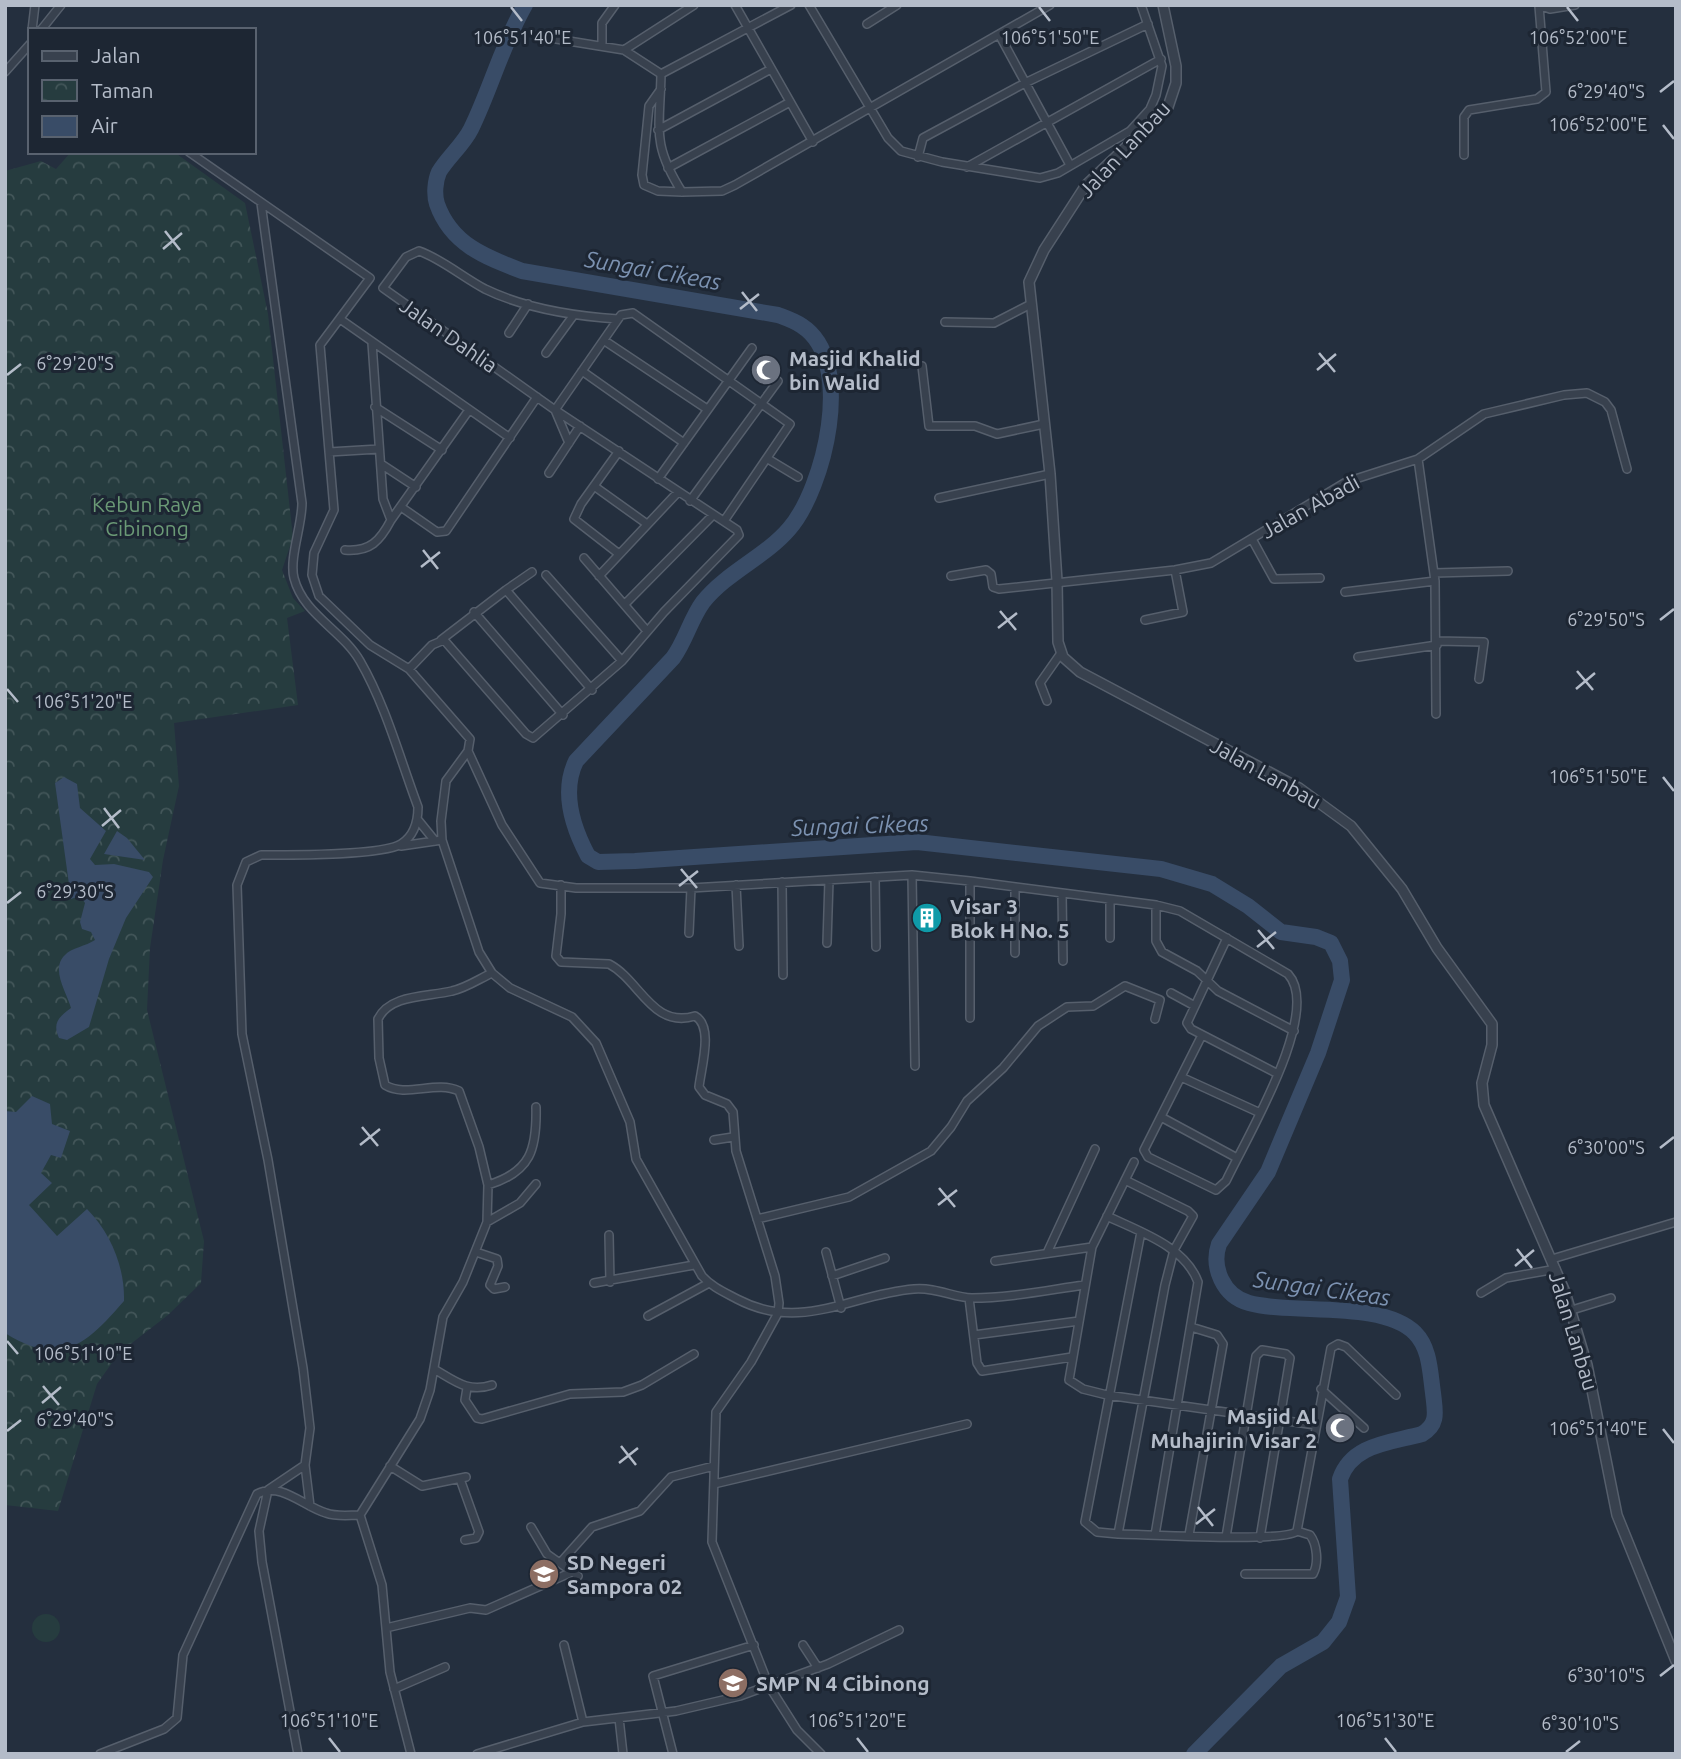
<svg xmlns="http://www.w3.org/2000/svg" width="1681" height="1759" viewBox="0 0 1681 1759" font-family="Ubuntu,sans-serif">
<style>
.green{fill:#263c3f}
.park{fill:url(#park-crowns)}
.water{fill:#394c67}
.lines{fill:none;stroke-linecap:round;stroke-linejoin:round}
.river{stroke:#394c67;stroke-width:16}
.minor-casing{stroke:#565f6c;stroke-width:10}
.tertiary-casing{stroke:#565f6c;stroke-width:12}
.minor{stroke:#38414e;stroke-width:7}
.tertiary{stroke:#38414e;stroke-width:9}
.ticks{fill:none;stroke:#b4bcc9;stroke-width:2.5}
.labels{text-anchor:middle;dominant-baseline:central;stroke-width:6;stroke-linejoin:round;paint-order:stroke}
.street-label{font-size:21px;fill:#b4bcc9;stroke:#1d2633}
.poi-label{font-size:21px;font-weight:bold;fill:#b4bcc9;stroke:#1d2633;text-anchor:start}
.park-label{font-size:21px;fill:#6b9a76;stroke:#1d2633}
.water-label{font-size:23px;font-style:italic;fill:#7c92b1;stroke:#1d2633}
.ticks-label{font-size:18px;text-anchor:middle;fill:#b4bcc9;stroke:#1d2633;stroke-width:6;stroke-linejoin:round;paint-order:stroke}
</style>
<defs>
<pattern id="park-crowns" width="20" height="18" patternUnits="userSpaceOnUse" patternTransform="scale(1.75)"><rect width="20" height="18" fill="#263c3f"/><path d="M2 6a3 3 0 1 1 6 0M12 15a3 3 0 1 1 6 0" fill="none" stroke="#435659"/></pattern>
</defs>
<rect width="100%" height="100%" fill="#242f3e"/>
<path class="green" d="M32 1628a14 14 0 1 1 28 0a14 14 0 1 1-28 0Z"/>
<path class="park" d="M71 152H174L245 203 268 314 293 537 282 570 293 598 305 611 287 618 298 705 174 723 179 786 163 860 150 948 147 1010 204 1241 201 1283 168 1315 119 1353 97 1384 58 1511 5 1505V171L41 161 56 169Z"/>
<path class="water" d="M64 777 77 784 80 808 106 831 90 859 95 865 114 864 149 872 153 877 126 918 109 959 89 1027 67 1040 59 1038C52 1023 59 1017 71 1008 67 993 50 969 65 955 71 948 86 946 95 940L91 932 82 929 80 922 85 903 80 896 71 899 55 783Z
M117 831 127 838 145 860 104 854Z
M32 1096 50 1104 52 1124 70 1131 61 1158 51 1155 41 1173 52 1183 29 1205 57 1236 87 1209C111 1233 125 1268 124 1301 86 1345 61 1368 5 1333V1111L16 1112Z"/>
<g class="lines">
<path class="river" d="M525 5C502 45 491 88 471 129 463 145 448 157 439 172 435 181 434 195 437 204 451 244 485 257 522 271L778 315C786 318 795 321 802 326 856 361 824 489 789 529 765 557 727 572 703 602 690 620 686 640 673 658L576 761C561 792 572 826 588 856L598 862 635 861 917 842 1161 869 1212 884 1248 906 1281 932 1316 937 1331 943 1340 961 1342 980 1318 1053 1268 1172 1219 1244C1211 1267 1223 1296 1249 1303 1293 1315 1382 1300 1415 1333 1430 1348 1430 1372 1433 1393 1435 1411 1439 1424 1422 1434 1390 1443 1352 1444 1340 1479L1348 1597 1339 1622 1323 1642 1281 1666 1194 1754"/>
<g class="minor-casing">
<path id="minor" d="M735 5 813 142
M809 5 888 138 901 151 942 162 1040 178 1058 173 1130 131 1150 109 1156 95 1162 66 1141 5
M1539 5 1550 9 1575 5
M867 24 897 5
M32 30 35 5
M41 30 61 5
M1000 36 1070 165
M544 37 624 50 661 74
M602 46V23L615 5
M624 50 694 5
M5 72 30 44
M661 74 791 5
M661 74C660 129 651 143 682 192
M661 89 649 106 642 175 644 185 658 191 682 192 722 191 735 185 1050 5
M658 130 771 69
M189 152 370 278 320 345 334 510 314 553 312 575 319 596 370 645 409 669 470 739 468 751 446 781 441 821 442 840 479 952 492 973 510 988 572 1017 596 1043 630 1122 636 1159 702 1276C712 1287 724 1292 737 1299 802 1333 851 1294 914 1289 937 1287 954 1298 972 1298 1009 1298 1048 1290 1084 1285
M1464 155V117L1469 110 1537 99 1546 92 1539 6
M918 157 923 138 1025 83 1148 24
M967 167 1161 59
M668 168 790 102
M261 203 302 503C302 526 289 558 294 578 303 614 342 630 360 661 386 706 400 759 418 807 418 821 414 836 401 844 381 856 288 855 261 855L246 862 237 885 242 1034 268 1160 303 1368 310 1428 305 1465 268 1490 259 1531 262 1562 298 1754
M340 319 510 438
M945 322 994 323 1029 305
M509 333 528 304
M605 341 707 409
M372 343 383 499 391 520 469 410
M546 353 573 316
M922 366 929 426H975L997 434 1044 424
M582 371 684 443
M375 407 442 450
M569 443 555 410 621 315 633 313 790 424 724 521
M619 451 581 504 574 519 619 554
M329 452 379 449
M768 459 798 477
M1418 459 1435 581 1436 714
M381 464 416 487
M549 473 580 426
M658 479 752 348
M594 486 647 524
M939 498 1050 474
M690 501 778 381
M401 507 437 532 446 531 537 397
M1252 539 1274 579 1320 578
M345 550C370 552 380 541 391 520
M584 558 647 631
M1434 573 1508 571
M546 575 622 661
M599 576 678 492
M951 576 986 570 991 574 993 587 999 589 1175 570 1211 563 1346 482 1418 459 1484 414 1564 395 1587 393 1605 402 1611 410 1627 469
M506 590 532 572
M1345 592 1435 581
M625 604 713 515
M474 612 563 715
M1145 620 1183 612 1175 570
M441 640 506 590 592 690
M1437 641 1484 642 1479 679
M1358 657 1437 645
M409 669 432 645 444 640 526 734 533 738 622 661 664 612 739 535 737 530 555 410 383 288 406 257 419 251C440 258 464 278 485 289 526 309 573 316 618 319
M1047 701 1040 683 1061 653
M468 751 502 825 540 883 576 888H691L912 875 970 881 1156 905 1180 911 1288 974C1323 1012 1245 1140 1226 1181L1216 1190 1148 1157 1144 1150 1202 1035
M418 820 435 841
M401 846 442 840
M912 875 915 1066
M875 877 876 947
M970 881V1018
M782 882 783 975
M561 885V914L556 956 561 962 609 964C640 980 652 1029 695 1016 714 1026 701 1068 699 1087L705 1095 727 1104 733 1112 736 1151 775 1276 779 1303 778 1313 751 1362 716 1412 712 1542 769 1686 797 1730 821 1754
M736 885 739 946
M1015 887V953
M1062 893 1063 961
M1110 900V938
M1156 905V941L1162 952 1197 971 1218 991 1294 1031
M689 933 691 888
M1227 938 1187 1023 1191 1029 1278 1074
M827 943 829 880
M1171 993 1193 1005
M1181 1077 1258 1112
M1161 1117 1237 1158
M714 1140 733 1137
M1134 1162 1092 1247 1069 1380 1083 1389 1107 1395 1315 1425
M488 1185C531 1172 537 1149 536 1107
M1107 1216C1138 1231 1185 1246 1198 1282L1155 1535
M757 1219 849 1197 931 1151 951 1127 967 1101 1003 1068 1038 1026 1067 1007 1093 1006 1125 986 1160 1000 1155 1019
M487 1222 520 1203 536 1184
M1141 1232 1085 1522 1097 1532 1118 1534C1142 1534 1287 1543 1297 1531
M609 1235 610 1282
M476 1252 497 1259 498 1266 490 1285 494 1289 505 1287
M826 1252 841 1308
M1047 1253 1095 1149
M1552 1259 1676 1222
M995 1261 1092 1247
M832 1276 885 1258
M594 1283 694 1265
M1481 1293 1506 1278 1556 1269
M969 1298 977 1363 982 1371 1072 1357
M1572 1310 1611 1298
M648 1316 709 1283
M974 1335 1079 1321
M434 1369C455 1381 468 1393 492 1385
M467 1388 465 1400 477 1418 482 1419 570 1394 623 1392 642 1385 694 1354
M1321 1389 1364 1428
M305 1465 310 1506
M390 1466 422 1486 466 1477
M460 1479 479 1532 476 1538 465 1540
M714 1484 967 1424
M531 1527 547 1554 578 1576
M1297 1531 1331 1348 1338 1344 1346 1347 1396 1395
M1118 1534 1165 1285 1174 1250 1193 1216 1188 1211 1125 1180
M1189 1535 1223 1344 1217 1335 1191 1327
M1226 1537 1256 1356 1262 1350 1286 1354 1290 1358 1260 1538
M560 1563 592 1527 640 1511 671 1477 714 1466
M1245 1574H1313C1319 1563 1317 1544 1310 1535L1297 1531
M386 1628 470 1608 486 1610 572 1572
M564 1645 583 1722
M803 1645 818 1668
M394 1689 445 1667
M619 1718 623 1754
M100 1754 164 1729 177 1718 183 1655 257 1494C281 1481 304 1507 326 1513 337 1517 349 1515 360 1515
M411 1754 390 1672 382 1585 360 1515 420 1419 430 1390 443 1317 463 1282 487 1222 488 1185 479 1147 459 1091C436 1080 406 1098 385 1085L379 1058 378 1019C390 994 428 997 452 991 466 988 479 979 492 973
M477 1754 583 1722 676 1711 740 1696 828 1664 899 1630
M673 1754 653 1676 754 1645"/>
</g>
<g class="tertiary-casing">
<path id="tertiary" d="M1163 5 1176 66V83L1168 107 1086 185 1044 250 1029 282 1050 474 1057 581 1058 642 1063 657 1080 672 1299 788 1351 826 1402 889 1437 948 1492 1024V1045L1482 1083 1484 1105 1565 1292 1587 1365 1617 1515 1676 1661"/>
</g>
<use href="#minor" class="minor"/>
<use href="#tertiary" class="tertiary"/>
</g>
<path class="ticks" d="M511 7 522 21M1039 7 1050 21M1567 7 1578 21M1660 92 1674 81M1663 125 1674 139M165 231 180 250M163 249 182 233M742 292 757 311M740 309 759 294M1319 353 1335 372M1317 370 1336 354M7 375 21 364M423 550 438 569M421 567 440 552M1000 611 1016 630M1660 620 1674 609M998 628 1017 613M1577 671 1593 690M7 689 18 702M1576 689 1595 673M1663 777 1674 791M104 808 119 828M102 826 121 810M681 869 697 888M679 886 698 871M7 903 21 892M1258 930 1274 949M1257 947 1276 932M362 1127 378 1146M360 1145 380 1129M1660 1148 1674 1137M939 1188 955 1207M938 1205 957 1190M1517 1249 1532 1268M1515 1266 1534 1250M7 1341 18 1354M43 1386 59 1405M42 1403 61 1387M1663 1429 1674 1443M7 1431 21 1420M621 1446 636 1465M619 1463 638 1448M1198 1507 1213 1526M1196 1524 1215 1509M1660 1676 1674 1665M329 1738 340 1752M857 1738 868 1752M1385 1738 1396 1752M1566 1752 1580 1741"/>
<defs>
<g id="mosque-disc" transform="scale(1.575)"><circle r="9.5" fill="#6b7280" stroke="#1d2633"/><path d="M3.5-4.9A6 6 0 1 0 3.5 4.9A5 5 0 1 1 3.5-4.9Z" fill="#fff"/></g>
<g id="building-disc" transform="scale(1.575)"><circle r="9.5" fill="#0f9aa8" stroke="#1d2633"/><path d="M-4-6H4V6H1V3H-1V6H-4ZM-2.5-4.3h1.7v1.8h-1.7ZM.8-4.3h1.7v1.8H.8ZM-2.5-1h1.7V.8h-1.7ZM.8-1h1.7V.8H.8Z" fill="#fff"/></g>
<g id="school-disc" transform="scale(1.575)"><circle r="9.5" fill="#8d6e63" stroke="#1d2633"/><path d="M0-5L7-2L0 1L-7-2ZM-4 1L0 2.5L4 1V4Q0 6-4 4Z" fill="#fff"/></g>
</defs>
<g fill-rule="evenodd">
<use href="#mosque-disc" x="766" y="370"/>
<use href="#building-disc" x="927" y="918"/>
<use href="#mosque-disc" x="1340" y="1428"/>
<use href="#school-disc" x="544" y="1574"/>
<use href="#school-disc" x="733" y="1683"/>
</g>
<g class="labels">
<g class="street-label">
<text transform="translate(1124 149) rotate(-47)">Jalan Lanbau</text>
<text transform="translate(449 335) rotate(35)">Jalan Dahlia</text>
<text transform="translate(1310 506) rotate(-29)">Jalan Abadi</text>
<text transform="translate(1266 773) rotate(29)">Jalan Lanbau</text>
<text transform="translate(1574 1331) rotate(73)">Jalan Lanbau</text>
</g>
<g class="poi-label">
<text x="789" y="358">Masjid Khalid<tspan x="789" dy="24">bin Walid</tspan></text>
<text x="950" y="906">Visar 3<tspan x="950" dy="24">Blok H No. 5</tspan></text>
<text x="1317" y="1416" text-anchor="end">Masjid Al<tspan x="1317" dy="24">Muhajirin Visar 2</tspan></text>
<text x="567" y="1562">SD Negeri<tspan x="567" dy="24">Sampora 02</tspan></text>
<text x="756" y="1683">SMP N 4 Cibinong</text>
</g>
<g class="park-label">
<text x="147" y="504">Kebun Raya<tspan x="147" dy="24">Cibinong</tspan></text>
</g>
<g class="water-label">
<text transform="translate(653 270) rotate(10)">Sungai Cikeas</text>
<text transform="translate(860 825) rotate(-2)">Sungai Cikeas</text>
<text transform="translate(1322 1288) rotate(8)">Sungai Cikeas</text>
</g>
</g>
<g class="ticks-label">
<text x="1050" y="44">106°51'50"E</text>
<text x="1578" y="44">106°52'00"E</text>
<text x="522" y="44">106°51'40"E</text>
<text x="1606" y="98">6°29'40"S</text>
<text x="1598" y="131">106°52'00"E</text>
<text x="75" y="370">6°29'20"S</text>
<text x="1606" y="626">6°29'50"S</text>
<text x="83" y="708">106°51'20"E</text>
<text x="1598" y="783">106°51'50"E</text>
<text x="75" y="898">6°29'30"S</text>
<text x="1606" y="1154">6°30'00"S</text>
<text x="83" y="1360">106°51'10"E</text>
<text x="75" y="1426">6°29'40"S</text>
<text x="1598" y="1435">106°51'40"E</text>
<text x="1606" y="1682">6°30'10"S</text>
<text x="329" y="1727">106°51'10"E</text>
<text x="857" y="1727">106°51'20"E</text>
<text x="1385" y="1727">106°51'30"E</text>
<text x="1580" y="1730">6°30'10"S</text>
</g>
<rect width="1681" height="1759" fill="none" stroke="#b4bcc9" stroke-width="14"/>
<rect x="28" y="28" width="228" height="126" fill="#1d2633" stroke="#59626f" stroke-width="2"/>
<rect x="42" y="51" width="35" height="10" fill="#38414e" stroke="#59626f" stroke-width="2"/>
<text x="91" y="63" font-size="21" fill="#b4bcc9">Jalan</text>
<rect x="42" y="80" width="35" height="21" fill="url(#park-crowns)" stroke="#59626f" stroke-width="2"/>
<text x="91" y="98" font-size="21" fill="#b4bcc9">Taman</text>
<rect x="42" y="116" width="35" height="21" fill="#394c67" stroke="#59626f" stroke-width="2"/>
<text x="91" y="133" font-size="21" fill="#b4bcc9">Air</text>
</svg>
